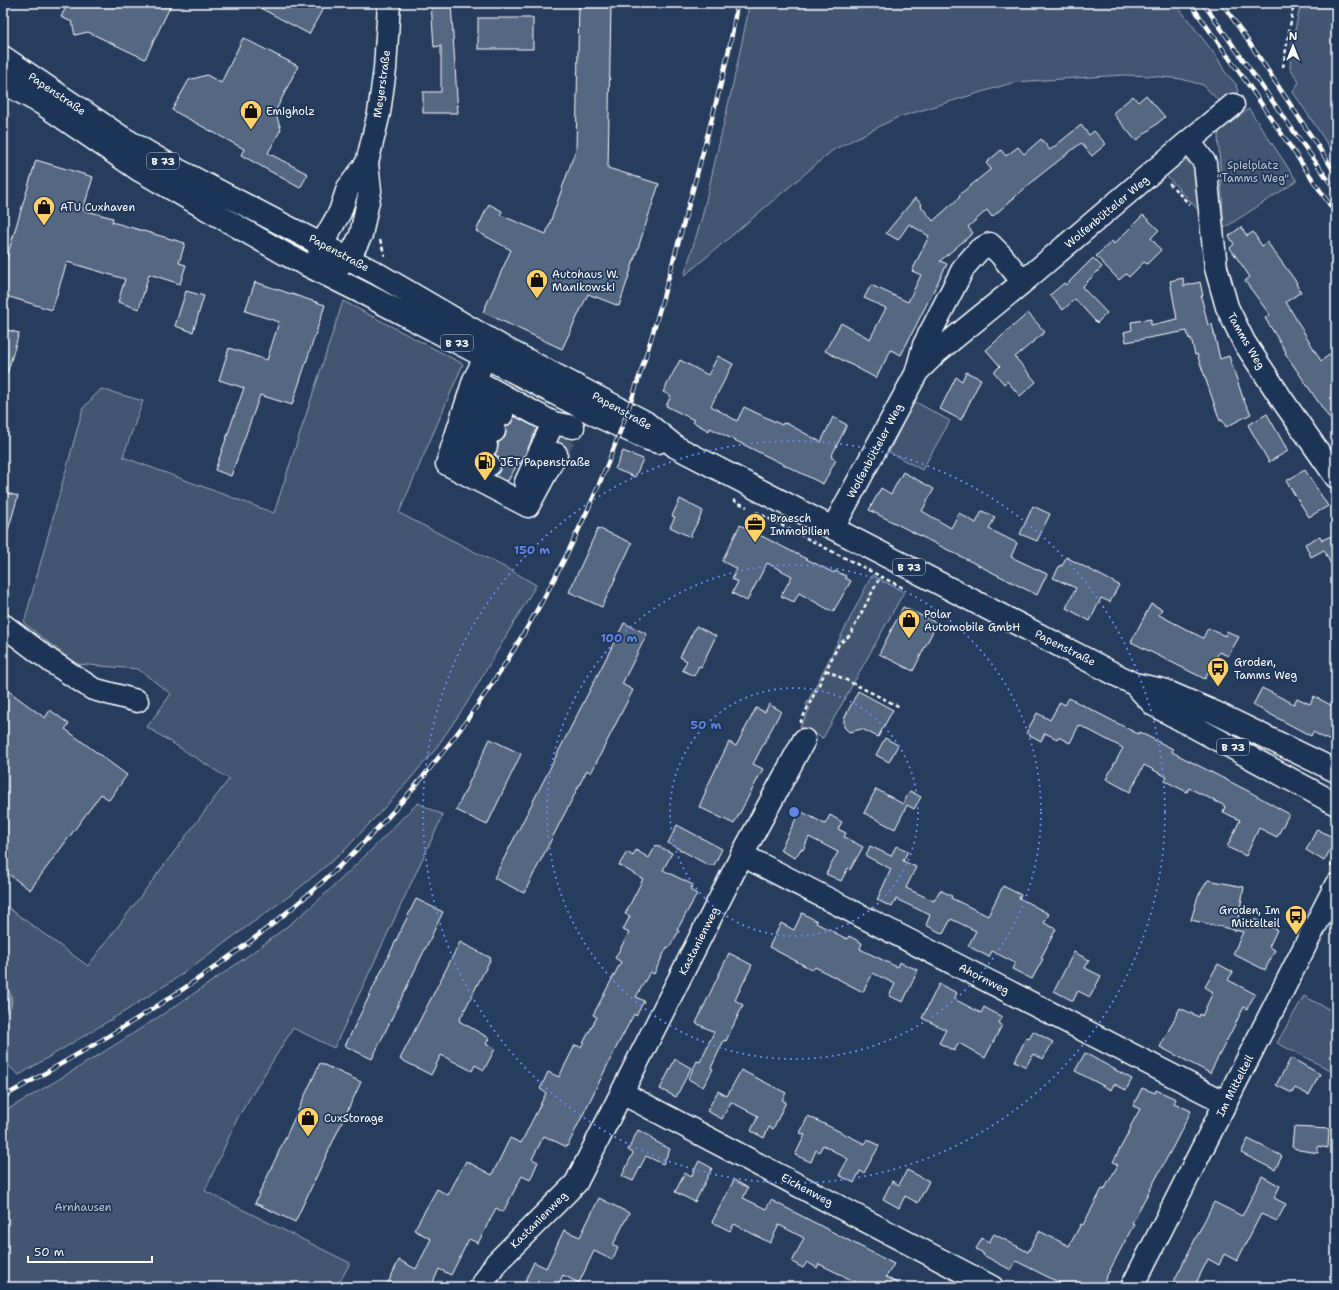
<svg xmlns="http://www.w3.org/2000/svg" width="1339" height="1290" viewBox="0 0 1339 1290" font-family="'Shantell Sans',sans-serif">
<style>
.green{fill:#425672;stroke:#a0aab8}
.water{fill:#67788e;stroke:#a4aebb}
.building{fill:#556781;stroke:#fff}
.lines{fill:none;stroke-linecap:round;stroke-linejoin:round}
.minor-tunnel{stroke:#475a76;stroke-width:22;stroke-dasharray:22 11;stroke-linecap:butt}
.minor-casing{stroke:#fff;stroke-width:25}
.major-casing{stroke:#fff;stroke-width:25}
.path{stroke:#fff;stroke-width:2.5;stroke-dasharray:4 3;stroke-linecap:butt}
.minor{stroke:#1d3557;stroke-width:22}
.major{stroke:#1d3557;stroke-width:22}
.rail-casing{stroke:#fff;stroke-width:4.5}
.rail{stroke:#1d3557;stroke-width:3;stroke-dasharray:9;stroke-linecap:butt}
.ring{fill:none;stroke:#6183e4;stroke-width:2;stroke-dasharray:2 4}
.labels{text-anchor:middle;dominant-baseline:central;stroke-width:3.5;stroke-linejoin:round;paint-order:stroke}
.shield{fill:#1d3557;stroke:#bbc2cd;stroke-width:1}
.shield-label{font-size:10px;font-weight:bold;fill:#fff}
.street-label{font-size:11px;fill:#fff;stroke:#1d3557}
.poi-label{font-size:11px;fill:#fff;stroke:#1d3557;text-anchor:start}
.park-label{font-size:11px;fill:#bdc4ce;stroke:#1d3557}
.centre{fill:#6183e4;stroke:#1d3557;stroke-width:2}
.ring-label{font-size:12px;text-anchor:middle;font-weight:bold;fill:#6183e4;stroke:#1d3557;stroke-width:3.5;stroke-linejoin:round;paint-order:stroke}
</style>
<rect width="100%" height="100%" fill="#263d5e"/>
<filter id="ink" filterUnits="userSpaceOnUse"><feTurbulence type="fractalNoise" baseFrequency=".025" numOctaves="2"/><feDisplacementMap in="SourceGraphic" scale="8" xChannelSelector="R" yChannelSelector="G"/><feConvolveMatrix kernelMatrix="1 2 1 2 8 2 1 2 1" color-interpolation-filters="sRGB"/></filter>
<g filter="url(#ink)">
<path class="green" d="M749 3H1175L1217 57 1225 72 1236 84 1238 92 1221 103 1203 85 1181 79 1153 76 1123 75 1015 82 896 118 833 150 684 276 702 217 733 84 747 18Z
M1313 3H1329L1334 27 1336 31V157L1293 92 1299 82 1290 68 1291 48 1300 7Z
M1249 109 1297 181 1224 228 1218 136 1221 127Z
M1182 160 1187 161 1196 168 1203 215 1164 173Z
M343 301 463 364 399 513 514 572 536 585 465 706 434 751 399 792 343 852 292 894 175 979 127 1010 19 1075 3 1061V904L88 966 229 779 147 727 171 694 138 669 76 664 24 623 83 408 101 389 143 401 123 457 274 513Z
M914 401 950 421 922 470 889 452Z
M872 575 904 592 823 738 800 727 810 708 806 705Z
M418 803 443 815 334 1048 293 1028 237 1119 205 1191 350 1263 337 1287H3V1112C73 1072 142 1029 208 984 244 959 279 934 312 906 332 888 352 869 371 850 387 835 401 818 418 803Z
M1304 996 1336 1013V1073L1277 1043Z"/>
<path class="water" d="M3 984C9 989 14 998 11 1006 10 1009 6 1012 4 1014L5 1032 3 1037Z"/>
<path class="building" d="M68 3H172L145 59 88 32 75 35 72 22 61 17Z
M251 3H326L309 34Z
M431 3H451L458 113H423V92H441V46L434 47Z
M579 3H611L608 168 659 184 619 306 588 294 562 349 483 312 511 250 476 231 489 204 502 211 500 215 546 234 576 149Z
M478 18H533V49H478Z
M243 38 298 66 275 112 281 129 268 153 308 174 300 188 241 155 244 149 172 110 189 80 207 75 221 83Z
M1146 95 1165 117 1136 141 1113 113 1133 96 1138 102Z
M1081 125 1089 135 1094 131 1106 144 1092 156 1081 143 1039 176 992 217 987 210 968 227 973 233 940 261 947 264 901 355 891 350 876 378 825 351 841 323 870 339 886 308 864 298 871 285 908 302 921 275 912 271 929 236 909 224 898 240 886 233 915 198 922 204 921 206 933 221 960 197 959 195 991 169 986 163 1001 150 1006 156 1018 147 1024 154 1041 139 1050 150Z
M36 160 93 177 83 210 113 218 112 222 185 243 179 263 186 265 180 284 149 274 139 309 118 302 125 279 67 262 52 310 3 295V270Z
M1143 215 1159 230 1151 238 1161 250 1147 264 1144 262 1129 277 1126 274 1119 280 1096 256 1112 241 1114 244Z
M1241 227 1247 236 1253 232 1262 246 1267 242 1297 283 1296 284 1301 292 1286 302 1321 361 1336 350V428L1285 353 1286 352 1265 318 1270 315 1245 281 1250 277 1230 248 1234 244 1229 236Z
M1093 258 1102 267 1082 287 1107 313 1097 323 1075 299 1063 310 1050 295 1064 283 1066 285Z
M1183 278 1184 286 1200 282 1203 296H1201L1208 325 1212 324 1220 359 1229 356 1244 401 1251 414 1226 427 1222 420 1220 421 1197 354 1195 355 1191 338 1189 339 1187 331 1126 342 1124 332 1132 330 1131 322 1151 319V325L1177 319 1170 281Z
M255 282 325 305 292 405 260 395 231 476 215 470 244 388 219 380 229 348 267 360 279 322 245 311Z
M186 291 204 296 193 332 175 326Z
M1028 313 1045 332 1015 357 1036 382 1020 396 1007 381 1004 384 994 372 1000 366 986 350Z
M3 329 19 333 7 374H3Z
M718 356 733 364 711 406 737 421 744 407 782 425 783 423 786 424V423L821 442 833 417 847 425 831 457 836 460 823 484 710 428 709 431 693 422 694 420 666 406 671 396 663 392 680 360 708 375Z
M966 372 981 379 961 420 940 409 956 377 962 381Z
M1267 414 1288 451 1269 462 1248 425Z
M514 416 537 428 521 464 518 463 508 481 497 475 500 471 501 464 499 458 495 454 498 446V443L505 437 506 431 505 427 513 422Z
M560 437 572 443 568 450 566 447 562 443 558 442Z
M623 451 643 459 635 477 615 469Z
M1305 470 1328 506 1309 517 1286 481Z
M903 472 934 489 922 511 951 528 959 513 976 523 982 511 995 517 989 529 1017 543 1011 557 1047 574 1037 595 869 510 881 488 891 494Z
M3 492 18 496 7 534 3 533Z
M680 499 703 511 690 537 670 527 675 517 672 516Z
M1033 506 1050 514 1037 541 1020 534Z
M740 525 828 570 834 573 835 571 846 576 845 578 851 581 833 612 799 593 794 602 781 596 792 576 767 563 747 601 732 593 738 582 732 579 737 569 722 561Z
M598 528 632 543 602 607 569 592Z
M1336 534V575L1324 550 1311 557 1305 544 1320 536 1322 540Z
M1066 557 1119 585 1110 602 1101 598 1090 621 1066 608 1076 588 1053 578 1060 565 1062 566Z
M1151 604 1162 609 1159 615 1203 638 1208 628 1225 636 1227 631 1239 637 1228 656 1219 652 1205 679 1131 642Z
M903 607 937 623 913 671 879 654Z
M624 623 647 634 622 684 633 690 591 773 587 770 524 893 494 878Z
M696 626 716 636 701 667 699 666 694 676 682 670 687 661 680 657Z
M3 687 45 718 50 710 69 724 65 729 127 775 109 800 101 794 30 890 3 870Z
M1262 688 1294 704 1297 698 1310 704 1314 696 1336 708V744L1313 732 1311 736 1253 705Z
M858 691 893 710 878 737 862 729 849 732 844 727V719Z
M1069 698 1138 734 1139 732 1173 749 1172 752 1250 792 1289 814 1277 837 1259 828 1246 856 1227 847 1240 820 1223 812 1225 806 1189 788 1187 792 1165 781 1167 777 1144 765 1130 792 1106 779 1123 748 1079 725 1070 743 1058 737 1057 739 1045 733 1041 741 1026 733 1037 713 1050 720 1060 702 1065 705Z
M769 704 781 711 753 764 763 769 734 824 699 807 706 791H705L729 742 736 746 756 708 765 712Z
M885 738 898 745 889 762 876 755Z
M490 739 521 754 487 825 456 810Z
M876 789 903 804 910 791 921 797 914 809 907 805 895 829 864 813Z
M800 811 825 824 830 815 842 822 838 829 846 833 844 837 863 847 850 870 848 868 841 881 826 874 838 852 809 837 803 850 801 849 795 858 780 850Z
M677 825 722 849 714 865H708L668 843Z
M1317 829 1336 839 1324 861 1306 850Z
M656 845 672 853 663 870 693 885 690 890 697 894 677 930 679 931 669 948 667 947 654 974 650 972 636 997 644 1001 636 1016 634 1014 615 1050 567 1147 544 1136 532 1159 538 1162 530 1180 522 1176 503 1212 496 1208 478 1243 469 1239 451 1275 439 1269 431 1287H386L399 1260 416 1269 431 1239 414 1230 437 1189 448 1195 466 1161 492 1175 510 1138 521 1143 546 1093 540 1089 548 1072 559 1077 575 1045 581 1047 597 1017 593 1015 621 962 615 958 629 933 623 930 630 916 625 914 643 879 619 865 627 852 633 856 636 850 649 858Z
M870 846 891 856 896 846 908 851 903 861 916 867 906 888 934 901 940 890 952 896 951 898 988 916 1003 886 1021 895 1019 898 1049 914 1044 923 1056 929 1041 958 1043 959 1032 979 1012 969 1015 963 992 951 989 957 968 946 976 931 951 919 943 934 926 925 930 915 896 899 892 907 877 900 891 869 866 856Z
M1208 880 1244 887 1238 920H1257L1277 930 1269 947 1275 950 1265 970 1233 954 1243 932 1191 920 1198 896Z
M416 899 443 912 372 1059 345 1046Z
M802 913 817 921 816 923 847 939 849 936 862 943 860 949 897 967 899 962 918 970 903 1002 889 996 895 984 873 973 863 992 815 967 813 970 769 947 781 923 794 930Z
M460 942 491 958 459 1021 489 1038 486 1044 495 1049 484 1070 475 1065 472 1071 441 1055 431 1075 400 1059Z
M1074 952 1089 960 1085 968 1101 976 1090 997 1078 991 1073 1001 1054 991Z
M729 953 752 965 735 1000 743 1005 726 1041 724 1040 711 1068 713 1069 703 1087 688 1079 697 1061 700 1062 714 1032 696 1023Z
M1218 964 1233 972 1228 980 1255 994 1247 1009 1244 1007 1210 1073 1160 1047 1180 1008 1199 1017 1200 1014 1202 1016 1213 992 1205 987Z
M939 984 957 993 954 999 981 1013 984 1007 1002 1017 999 1023 1002 1025 985 1058 959 1043 954 1051 939 1043 946 1030 922 1018Z
M1033 1031 1053 1042 1043 1059 1033 1054 1026 1067 1015 1061 1026 1038 1029 1039Z
M1085 1053 1132 1079 1126 1090 1114 1084 1111 1090 1075 1071Z
M1291 1058 1320 1074 1309 1095 1295 1088 1292 1093 1276 1085Z
M675 1059 691 1068 676 1097 660 1089Z
M320 1063 361 1082 295 1222 255 1203Z
M741 1070 786 1093 782 1100 786 1102 773 1129 769 1127 764 1138 751 1131 758 1116 731 1102 722 1119 707 1111 718 1091 727 1096Z
M1142 1088 1155 1093 1156 1090 1176 1099 1174 1103 1191 1111 1175 1143 1132 1223 1134 1224 1101 1287H1068L1016 1261 1011 1270 983 1255V1253L976 1249 982 1238 989 1242 994 1234 1028 1252 1039 1231 1069 1246 1081 1224 1083 1225 1102 1189 1104 1190 1118 1165 1113 1162 1131 1128 1130 1127 1140 1109 1133 1106Z
M808 1116 865 1144 868 1139 879 1146 864 1173 860 1171 854 1183 839 1175 848 1159 823 1145 819 1152 816 1150 811 1162 795 1155 805 1135 800 1133Z
M1294 1127 1329 1129 1328 1148 1318 1146V1153L1299 1150 1292 1147Z
M638 1130 652 1137 651 1139 670 1149 663 1164 646 1156 633 1181 622 1176 633 1153 628 1150Z
M1248 1139 1282 1156 1275 1170 1241 1153Z
M699 1161 712 1168 695 1202 675 1192 685 1173 691 1177Z
M907 1170 929 1181 918 1203 905 1196 899 1208 883 1199 892 1181 899 1185Z
M1262 1176 1280 1186 1274 1198 1286 1204 1277 1221 1261 1214 1237 1261 1224 1254 1219 1265 1208 1259 1194 1287H1171L1214 1202 1242 1216Z
M734 1180 748 1188 743 1198 766 1209 771 1200 894 1264 886 1277 904 1287H866L819 1264 817 1268 807 1262 803 1268 792 1262 804 1238 779 1225 770 1243 734 1224 730 1231 712 1222Z
M599 1198 629 1213 613 1245 618 1248 612 1260 594 1251 579 1283 563 1275 557 1287H538L525 1281 534 1262 546 1268 564 1230 580 1237Z"/>
<g class="lines">
<path class="minor-tunnel" d="M556 454 564 438
M489 465 511 476"/>
<g class="minor-casing">
<path id="minor" d="M1189 141 1205 163 1216 268 1227 307 1244 342 1283 401 1336 477
M367 163 348 188 340 212 319 249 320 259 325 274 334 269 349 258 361 235 370 191 367 163 379 113 385 69 389 3
M485 358 474 380 447 464 528 506 556 454
M918 371 937 352 1023 282
M474 380 553 423 573 427
M469 396 502 415
M463 413 494 431
M458 431 486 446
M452 448 489 465
M526 482 553 423
M833 528 916 374 924 345 964 267 979 250 990 244 1001 255 1023 282 1189 141 1233 105
M3 625 52 662 93 689 137 701
M742 855 1226 1103
M622 1093 992 1287
M481 1287 496 1263 576 1183 742 855 804 740
M1132 1287 1336 885"/>
</g>
<g class="major-casing">
<path id="major" d="M3 57 123 138 178 170 376 273 506 349 645 422 676 447 1134 684 1163 690 1214 712 1336 771
M3 82 41 103 139 170 287 255 365 294 602 418 648 439 658 442
M1134 684 1154 705 1336 804"/>
</g>
<path class="path" d="M1283 67 1294 3
M1169 183 1190 205
M380 240 385 256
M733 500 747 507
M756 512 905 589
M826 670 900 707
M800 723 839 644 850 635 880 577
M1331 867 1336 855"/>
<use href="#minor" class="minor"/>
<use href="#major" class="major"/>
<g class="rail-casing">
<path id="rail" d="M1190 3 1252 90 1336 214
M1203 3 1336 191
M1222 3 1259 57 1336 174
M3 1097C106 1039 206 981 297 904 451 775 561 598 628 410 645 362 659 313 672 265 686 216 699 167 712 118 722 80 732 42 737 3"/>
</g>
<use href="#rail" class="rail"/>
</g>
</g>
<g class="ring">
<circle cx="794" cy="812" r="124"/>
<circle cx="794" cy="812" r="247"/>
<circle cx="794" cy="812" r="371"/>
</g>
<defs>
<g id="shop-pin" transform="scale(1.15)"><path d="M0 17L-7.5 6A9.5 9.5 0 1 1 7.5 6Z" fill="#ffd166" stroke="#1d3557"/><path d="M-5-2.5h2.3a2.7 3.5 0 0 1 5.4 0H5L5.5 6h-11ZM-1.5-2.5h3a1.5 2.3 0 0 0-3 0Z" fill="#111"/></g>
<g id="fuel-pin" transform="scale(1.15)"><path d="M0 17L-7.5 6A9.5 9.5 0 1 1 7.5 6Z" fill="#ffd166" stroke="#1d3557"/><path d="M-5.5-6h7V0h2V4h1.3V-2.5L3-4.5l.8-.8L6-3V5H2.5V1h-1V6h-7ZM-4.2-4.7v3.2H.2V-4.7Z" fill="#111"/></g>
<g id="office-pin" transform="scale(1.15)"><path d="M0 17L-7.5 6A9.5 9.5 0 1 1 7.5 6Z" fill="#ffd166" stroke="#1d3557"/><path d="M-6-3h4V-5.5h4V-3h4V5H-6ZM-1-4.5V-3h2v-1.5ZM-6 0V1H6V0Z" fill="#111"/></g>
<g id="bus-pin" transform="scale(1.15)"><path d="M0 17L-7.5 6A9.5 9.5 0 1 1 7.5 6Z" fill="#ffd166" stroke="#1d3557"/><path d="M-5-6H5V4H4V6H2V4H-2V6H-4V4H-5ZM-3.5-4V0h7V-4ZM-3.5 1.2v1.5H-2V1.2ZM2 1.2v1.5H3.5V1.2Z" fill="#111"/></g>
</defs>
<g fill-rule="evenodd">
<use href="#shop-pin" x="251" y="111"/>
<use href="#shop-pin" x="44" y="207"/>
<use href="#shop-pin" x="537" y="280"/>
<use href="#fuel-pin" x="485" y="462"/>
<use href="#office-pin" x="755" y="524"/>
<use href="#shop-pin" x="909" y="620"/>
<use href="#bus-pin" x="1218" y="668"/>
<use href="#bus-pin" x="1296" y="916"/>
<use href="#shop-pin" x="308" y="1118"/>
</g>
<g class="labels">
<g class="shield">
<rect x="147" y="153" width="32" height="16" rx="3"/>
<rect x="441" y="335" width="32" height="16" rx="3"/>
<rect x="893" y="559" width="32" height="16" rx="3"/>
<rect x="1217" y="739" width="32" height="16" rx="3"/>
</g>
<g class="shield-label">
<text x="163" y="161">B 73</text>
<text x="457" y="343">B 73</text>
<text x="909" y="567">B 73</text>
<text x="1233" y="747">B 73</text>
</g>
<g class="street-label">
<text transform="translate(382 84) rotate(-82)">Meyerstraße</text>
<text transform="translate(57 94) rotate(34)">Papenstraße</text>
<text transform="translate(1107 212) rotate(-40)">Wolfenbütteler Weg</text>
<text transform="translate(339 253) rotate(28)">Papenstraße</text>
<text transform="translate(1246 341) rotate(60)">Tamms Weg</text>
<text transform="translate(622 411) rotate(29)">Papenstraße</text>
<text transform="translate(875 451) rotate(-62)">Wolfenbütteler Weg</text>
<text transform="translate(1065 648) rotate(27)">Papenstraße</text>
<text transform="translate(699 941) rotate(-63)">Kastanienweg</text>
<text transform="translate(984 979) rotate(27)">Ahornweg</text>
<text transform="translate(1235 1086) rotate(-63)">Im Mittelteil</text>
<text transform="translate(807 1190) rotate(28)">Eichenweg</text>
<text transform="translate(539 1220) rotate(-45)">Kastanienweg</text>
</g>
<g class="poi-label">
<text x="266" y="111">Emigholz</text>
<text x="60" y="207">ATU Cuxhaven</text>
<text x="552" y="274">Autohaus W.<tspan x="552" dy="13">Manikowski</tspan></text>
<text x="500" y="462">JET Papenstraße</text>
<text x="770" y="518">Braesch<tspan x="770" dy="13">Immobilien</tspan></text>
<text x="924" y="614">Polar<tspan x="924" dy="13">Automobile GmbH</tspan></text>
<text x="1234" y="662">Groden,<tspan x="1234" dy="13">Tamms Weg</tspan></text>
<text x="1280" y="910" text-anchor="end">Groden, Im<tspan x="1280" dy="13">Mittelteil</tspan></text>
<text x="324" y="1118">CuxStorage</text>
</g>
<g class="park-label">
<text x="1253" y="165">Spielplatz<tspan x="1253" dy="13">"Tamms Weg"</tspan></text>
<text x="83" y="1207">Arnhausen</text>
</g>
</g>
<circle cx="794" cy="812" r="6" class="centre"/>
<g class="ring-label">
<text x="532" y="554">150 m</text>
<text x="619" y="642">100 m</text>
<text x="706" y="729">50 m</text>
</g>
<rect width="1339" height="1290" fill="none" stroke="#1d3557" stroke-width="16"/>
<rect x="8" y="8" width="1323" height="1274" fill="none" stroke="#fff" stroke-width="1.5" filter="url(#ink)"/>
<g transform="translate(1293 46)" stroke="#1d3557" stroke-width="3" paint-order="stroke">
<path d="M0-3L7 15L0 10L-7 15Z" fill="#ffffff"/>
<text y="-6" font-size="11" font-weight="bold" text-anchor="middle" fill="#ffffff">N</text>
</g>
<path d="M28 1256v6h124v-6" fill="none" stroke="#ffffff" stroke-width="2"/>
<text x="34" y="1256" font-size="12" fill="#ffffff" stroke="#1d3557" stroke-width="3" paint-order="stroke">50 m</text>
</svg>
